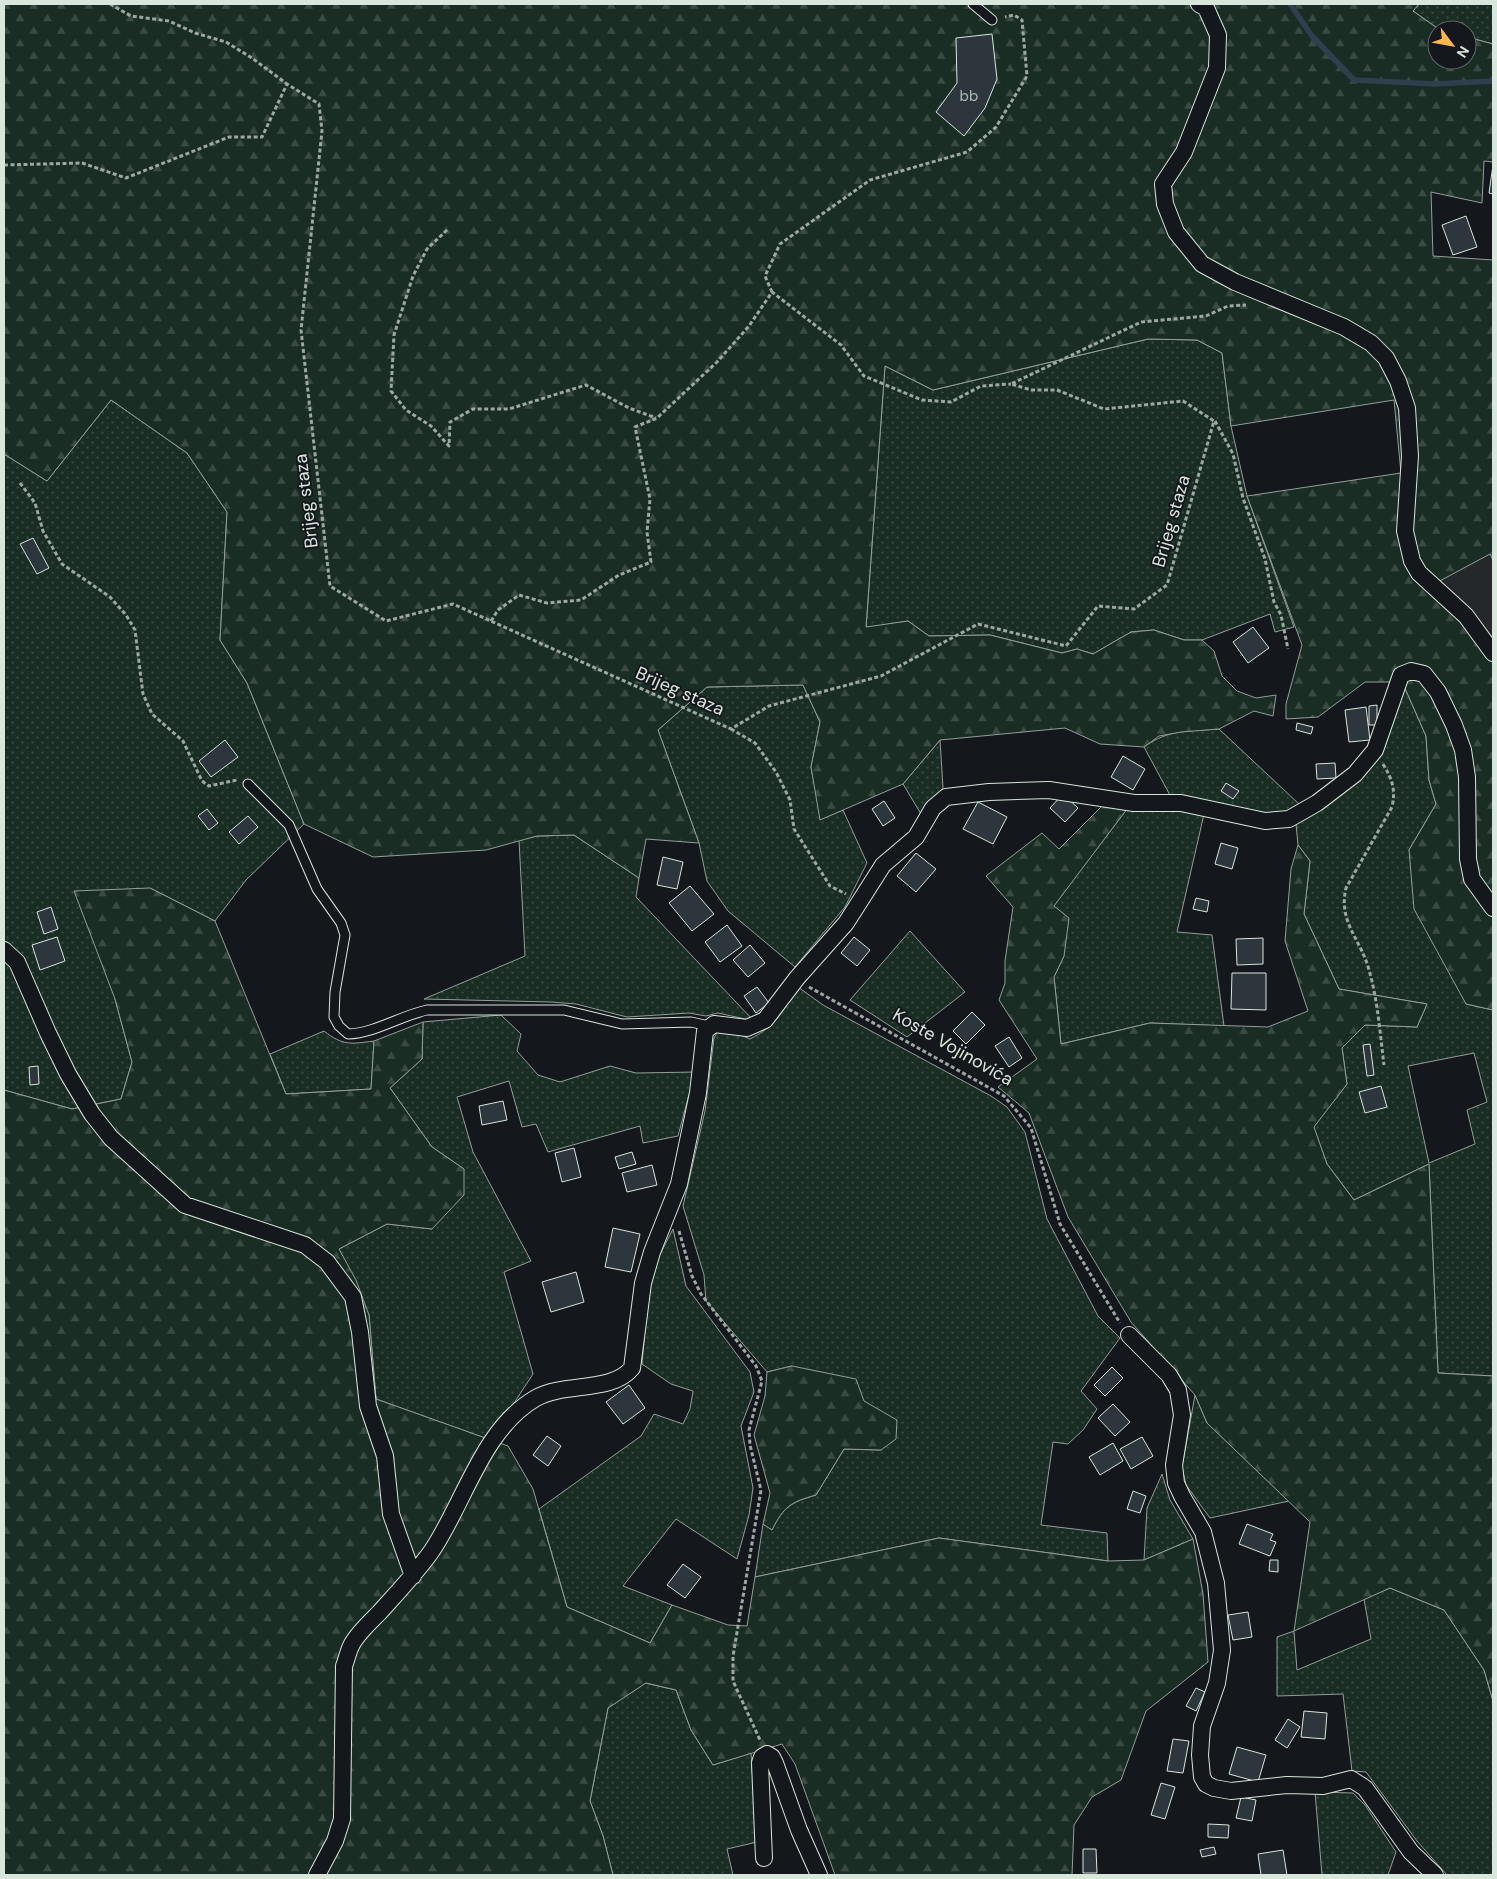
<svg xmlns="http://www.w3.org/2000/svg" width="1497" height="1879" viewBox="0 0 1497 1879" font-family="'DM Sans',sans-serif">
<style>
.grass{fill:url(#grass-dots);stroke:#939e99;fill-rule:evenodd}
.forest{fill:url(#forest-firs);stroke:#939e99}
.parking{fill:#24282b;stroke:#939e99}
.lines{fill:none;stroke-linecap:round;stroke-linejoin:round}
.stream{stroke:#2f3f4d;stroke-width:5.5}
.building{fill:#2c363c;stroke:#d8e6dc}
.lane-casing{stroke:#d8e6dc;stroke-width:11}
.street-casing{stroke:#d8e6dc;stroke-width:18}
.path{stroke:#9da8a2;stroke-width:3;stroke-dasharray:4 2.5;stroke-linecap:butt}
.lane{stroke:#14181c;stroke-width:9}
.street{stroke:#14181c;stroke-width:16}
.labels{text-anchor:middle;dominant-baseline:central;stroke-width:4;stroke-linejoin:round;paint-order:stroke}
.number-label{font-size:15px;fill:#adbab4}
.street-label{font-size:18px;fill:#d8e6dc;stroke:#14181c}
</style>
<defs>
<pattern id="grass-dots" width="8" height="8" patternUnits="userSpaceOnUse" patternTransform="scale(1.25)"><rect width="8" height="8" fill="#1a2d24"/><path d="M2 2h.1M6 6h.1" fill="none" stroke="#3b4b43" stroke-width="1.8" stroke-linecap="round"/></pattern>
<pattern id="forest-firs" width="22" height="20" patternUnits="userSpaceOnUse" patternTransform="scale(1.25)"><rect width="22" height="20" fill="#1a2d24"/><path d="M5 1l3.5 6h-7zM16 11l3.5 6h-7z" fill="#3b4b43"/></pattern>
</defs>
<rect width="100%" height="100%" fill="#14181c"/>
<path class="grass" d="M1419 4H1493V44L1467 37V30H1440L1413 11Z
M1148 339 1197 340 1222 353 1231 426 1247 496 1294 627 1275 632 1270 614 1202 640H1184L1154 630 1131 632 1093 654 1077 649 1062 653 990 635 929 636 908 621 866 628 885 366 933 390Z
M111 400 187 453 227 512 220 640 247 683 304 824 246 880 215 921 150 888 115 999 132 1062 121 1099 72 1109 4 1090V454L47 481Z
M803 685 820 722 811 767 821 819 843 810 867 863 845 907 795 967 728 911 707 881 699 843 658 730 707 687Z
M1404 686 1426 736 1429 780 1436 804 1409 850 1466 1004 1493 1010V1376L1438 1373 1429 1164 1354 1200 1327 1164 1313 1127 1347 1084 1342 1048 1365 1025 1417 1027 1427 1004 1339 989 1304 914 1310 861 1298 845 1296 824 1368 770 1385 747ZM1474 1053 1487 1102 1467 1110 1475 1144 1429 1163 1408 1066Z
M1219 729 1299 804 1283 815 1266 819 1171 797 1144 747C1168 729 1191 731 1219 729Z
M940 740 943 788 921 814 903 784Z
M1127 809 1147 811 1176 809 1204 814 1177 932 1212 935 1224 1026 1150 1023 1061 1044 1054 977 1064 956 1053 906Z
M574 835 639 878 636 897 754 1021 718 1013 706 1016 689 1013 627 1017 576 1004 551 1002 424 999 525 956 519 840 537 836Z
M910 931 965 992 907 1037 850 1000Z
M798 987 823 1005 991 1096 1007 1107 1025 1132 1047 1219 1098 1316 1120 1338 1081 1391 1097 1409 1083 1430 1068 1444 1053 1442 1041 1525 1107 1533 1108 1561 939 1538 755 1577 763 1524 772 1529C784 1506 792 1502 816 1495L844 1449 881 1450 792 1366 767 1372 706 1301 704 1275 683 1206 705 1111 714 1038 718 1031 729 1030 750 1039C776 1026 783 1011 798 987Z
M501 1015 521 1034 517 1051 538 1075 560 1082 610 1066 636 1073 695 1072 678 1136 643 1143 640 1126 548 1152 536 1124 522 1127 509 1081 457 1097 473 1152 531 1261 504 1272 533 1374 514 1403 487 1439 376 1399 369 1315 339 1249 387 1224 432 1229 464 1169 432 1147 390 1088 422 1059 423 1022Z
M324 1031C343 1046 351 1044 374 1041L371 1089 286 1094 270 1054Z
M673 1229 686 1286 750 1372 754 1392 741 1426 753 1488 749 1515 737 1559 676 1519 623 1586 672 1605 650 1643 567 1607 539 1509 641 1436 654 1414 683 1424 690 1409 693 1391 671 1384 642 1364 650 1274Z
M1195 1395 1207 1423 1289 1501 1210 1518 1186 1485 1182 1467Z
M1162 1474 1170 1500 1193 1539 1144 1560 1147 1508Z
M1390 1588 1444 1610 1484 1670 1493 1701V1875H1447L1417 1841 1366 1772 1352 1771 1343 1694 1277 1696V1637L1294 1631 1297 1670 1371 1639 1364 1599Z
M645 1683 676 1690 691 1730 713 1765 751 1753 757 1842 727 1849 733 1875H613L603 1836 590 1801 608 1708Z
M1315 1792 1353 1793 1365 1805 1396 1852 1388 1875H1322Z"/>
<path class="forest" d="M4 4H1419L1413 11 1440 30H1437V60H1467V37L1493 44V162L1484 161 1482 203 1431 192 1433 256 1493 260V1010L1466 1004 1414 909 1409 850 1436 804 1429 780 1426 736 1404 686 1395 682H1365L1318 717 1286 719V704L1302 645 1247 496 1401 473 1394 400 1231 426 1222 353 1197 340 1148 339 933 390 885 366 866 627 908 621 929 636 990 635 1062 653 1077 649 1093 654 1131 632 1154 630 1184 640H1202L1214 651 1222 676 1237 691 1256 698 1276 695 1273 716 1254 711 1219 729 1181 732 1159 736 1144 747 1100 744 1065 728 940 740 903 784 820 820 811 767 820 722 803 685 707 687 658 730 699 843 646 839 639 878 574 835 537 836 486 850 373 857 304 824 247 683 220 640 227 512 187 453 111 400 47 481 4 454Z
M1105 803 1127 809 1054 906 1069 918 1064 956 1054 977 1061 1044 1150 1023 1268 1027 1308 1011 1285 941 1291 869 1298 845 1310 861 1304 914 1339 989 1427 1004 1417 1027 1365 1025 1342 1048 1347 1084 1314 1127 1327 1164 1354 1200 1429 1164 1438 1373 1493 1376V1701L1484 1670 1444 1610 1390 1588 1294 1631 1310 1522 1207 1423 1195 1395 1131 1322 1068 1217 1029 1113 998 1087 1037 1059 999 1000 1005 983V961L1013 907 986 876 1042 833 1059 849Z
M150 888 215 921 286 1094 371 1089 374 1041 423 1022 422 1059 390 1088 432 1147 464 1169V1195L432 1229 387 1224 339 1249 356 1280 369 1315 376 1399 508 1446 533 1489 567 1607 650 1643 672 1605 728 1625 747 1626 755 1577 939 1538 1108 1561 1144 1560 1193 1539 1203 1594 1208 1662 1146 1711 1121 1780 1092 1797 1074 1825 1072 1875H835L795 1764 782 1744 713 1765 691 1730 676 1690 646 1683 608 1708 590 1801 603 1836 613 1875H4V1090L72 1109 121 1099 132 1062 115 999 74 891Z
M792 1366 856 1379 864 1401 897 1420 896 1439 881 1450 844 1449 816 1495C791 1502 784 1506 772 1530L763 1524 770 1493 754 1435 765 1396 767 1372Z"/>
<path class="parking" d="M1490 554 1493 560V653L1434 584Z"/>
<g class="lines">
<path class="stream" d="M1290 4 1312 36 1354 80 1435 84 1493 81"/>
</g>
<path class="building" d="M992 34 997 79 985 108 964 136 936 112 957 83 956 38Z
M1493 165V194L1489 193Z
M1466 216 1477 247 1453 255 1442 225Z
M33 538 49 568 37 574 20 544Z
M1253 627 1269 648 1248 663 1233 642Z
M1377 705V725H1369V706Z
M1366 707 1370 740 1349 742 1345 710Z
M1297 723 1313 727 1311 734 1296 730Z
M225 740 238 757 211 777 199 761Z
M1123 756 1145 769 1133 790 1111 777Z
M1335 763 1336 778 1317 779 1316 764Z
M1226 783 1239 791 1233 799 1221 791Z
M1063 794 1078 808 1065 822 1050 808Z
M884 801 895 818 883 826 872 809Z
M978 802 1007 817 993 844 963 829Z
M207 809 218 823 209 830 198 816Z
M248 816 258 827 239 844 229 832Z
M1221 843 1238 848 1232 869 1215 864Z
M916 853 936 869 916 892 897 876Z
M663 857 683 862 677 889 657 885Z
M690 886 714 914 692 931 669 903Z
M1196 898 1209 901 1207 912 1193 909Z
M51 907 58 929 44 934 37 912Z
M727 925 742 946 720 962 705 942Z
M57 937 65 961 40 970 32 945Z
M854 937 870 950 857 966 841 953Z
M1263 938V964L1237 965 1236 939Z
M750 945 765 963 748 977 733 960Z
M1232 973H1266V1010L1231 1009Z
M757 987 769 1003 756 1013 744 996Z
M972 1012 985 1025 966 1044 953 1031Z
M1009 1037 1022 1058 1009 1067 995 1046Z
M1370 1044 1374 1075 1367 1076 1363 1045Z
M38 1066 39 1084 30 1085 29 1067Z
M1381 1086 1387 1107 1365 1113 1359 1092Z
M503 1101 507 1120 482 1125 479 1106Z
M574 1148 581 1177 562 1182 555 1153Z
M632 1152 636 1164 619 1169 615 1157Z
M652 1165 657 1185 627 1192 622 1173Z
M613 1228 640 1234 631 1272 605 1267Z
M576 1272 584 1302 551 1312 542 1282Z
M1112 1367 1123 1378 1105 1396 1094 1385Z
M629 1385 645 1408 623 1424 606 1402Z
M1113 1404 1130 1422 1115 1436 1098 1418Z
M547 1436 561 1446 548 1466 533 1455Z
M1142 1437 1153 1456 1131 1469 1120 1449Z
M1113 1443 1123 1461 1100 1475 1089 1457Z
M1133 1491 1146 1496 1140 1513 1127 1509Z
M1247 1524 1273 1534 1270 1540 1276 1542 1270 1556 1239 1544Z
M1270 1560H1278V1572L1269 1571Z
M683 1564 701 1577 685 1598 667 1585Z
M1248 1612 1252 1637 1233 1640 1228 1615Z
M1196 1688 1205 1692 1196 1711 1186 1706Z
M1304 1711 1327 1713 1325 1739 1301 1737Z
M1288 1719 1300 1727 1287 1748 1275 1740Z
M1173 1739 1189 1741 1183 1773 1167 1771Z
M1237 1747 1266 1755 1258 1782 1229 1774Z
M1161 1783 1175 1787 1165 1819 1151 1815Z
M1241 1797 1256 1800 1252 1821 1236 1818Z
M1208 1824 1229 1825 1228 1838 1208 1837Z
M1214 1847 1216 1854 1202 1857 1200 1850Z
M1083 1849H1096L1097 1873H1083Z
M1283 1850 1287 1875H1261L1258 1854Z"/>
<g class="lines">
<g class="lane-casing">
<path id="lane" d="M973 4 992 20
M248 784 289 825 317 889 341 923 345 935 335 992 334 1017 339 1026 348 1034C375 1033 400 1016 427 1010H564L622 1024 691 1022 709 1026"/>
</g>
<g class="street-casing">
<path id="street" d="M1199 4 1206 8 1218 35 1217 68 1184 152 1163 184 1165 204 1176 232 1202 264 1235 282 1344 327 1371 343 1386 358 1398 381 1407 408 1410 456 1405 531 1412 561 1419 573 1466 616 1493 653
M4 950 17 962 48 1033 68 1074 92 1114 111 1138 185 1205 305 1245 327 1262 353 1297 360 1332 368 1406 385 1456 391 1514 413 1576
M1129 1335 1169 1375 1178 1390 1182 1415 1174 1465 1176 1483 1182 1496 1203 1532 1216 1583 1222 1650 1217 1683 1202 1726 1200 1755 1202 1777 1206 1784 1214 1788 1231 1791 1287 1785 1323 1786 1351 1779 1365 1788 1411 1852 1435 1875
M764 1858 760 1763 762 1757 767 1754 772 1757 775 1763 799 1830 819 1875
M317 1875 335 1841 342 1819 344 1666C347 1659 348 1651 352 1644 358 1633 370 1622 379 1613 397 1593 415 1574 431 1552 464 1504 482 1429 536 1398 564 1382 612 1393 632 1368L643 1283 652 1252 679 1184 698 1093 705 1031 714 1024 747 1028 765 1020 797 978 846 923 883 865 916 837 933 808 946 797 989 792 1049 790 1134 803H1181L1265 821 1289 819 1317 803 1355 774 1375 750 1401 675 1411 671 1424 674 1438 692 1454 725 1463 750 1467 777 1468 859 1472 879 1493 908"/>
</g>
<path class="path" d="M110 4 131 16 169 21 195 33 226 42 252 58 287 84
M4 165 82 163 126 178 229 137H262L287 84 319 104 322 131 301 330 330 586 386 621 453 604 731 729 769 706 881 676 978 624 1066 646 1098 606 1134 609 1167 585 1214 421 1183 401 1104 409 1057 390H1031L1011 384 1141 322 1206 316 1228 306 1246 305
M447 230 427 249 413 276 394 335 391 391 406 410 431 426 449 446 450 422 473 409H509L586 385 629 408 656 418
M772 292 765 276 780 244 870 180 967 152 996 127 1027 76 1022 20 1014 15 1005 17
M1215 421 1233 454 1243 498 1265 559 1274 602 1281 615 1288 649
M20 483 35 503 43 531 62 564 110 597 126 615 135 630 143 694 152 714 183 741 202 781 209 786 237 780
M491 621 498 610 519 595 547 603 581 600 619 575 651 562 647 532 650 499 635 427 657 418 717 362 749 326 772 292 841 345 864 376 922 400 951 402 981 386 1011 384
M731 729 755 743 776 772 790 800 794 829 830 886 846 894
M1383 764C1392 779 1396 789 1392 807L1346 888C1338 923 1361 939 1369 970 1378 1001 1380 1034 1384 1065
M809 987 1004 1096 1031 1128 1060 1224 1120 1323
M679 1231 692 1276 701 1294 756 1366 762 1381 749 1430 750 1445 761 1490 733 1656V1681L760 1740"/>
<use href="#lane" class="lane"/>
<use href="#street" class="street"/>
</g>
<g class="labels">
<g class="number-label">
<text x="969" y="96">bb</text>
</g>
<g class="street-label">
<text transform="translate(306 501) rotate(-97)">Brijeg staza</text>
<text transform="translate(1171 521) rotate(-74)">Brijeg staza</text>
<text transform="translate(680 691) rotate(24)">Brijeg staza</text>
<text transform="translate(953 1047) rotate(30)">Koste Vojinovića</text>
</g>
</g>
<rect width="1497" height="1879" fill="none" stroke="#d8e6dc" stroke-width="10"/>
<g transform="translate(1452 45) rotate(122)"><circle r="24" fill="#14181c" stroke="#626a69"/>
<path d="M0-4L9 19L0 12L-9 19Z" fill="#ffb74d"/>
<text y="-8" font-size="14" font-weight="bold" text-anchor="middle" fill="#d8e6dc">N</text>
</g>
</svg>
